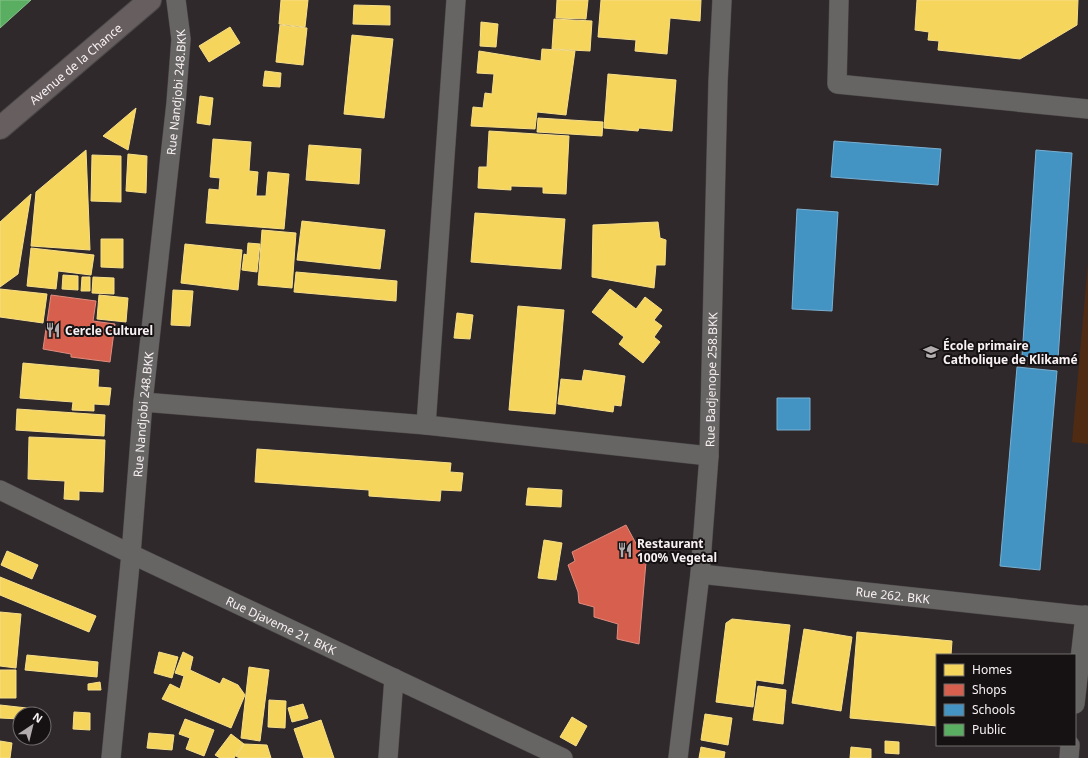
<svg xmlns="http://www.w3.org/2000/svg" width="1088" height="758" viewBox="0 0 1088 758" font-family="'Noto Sans',sans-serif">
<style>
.green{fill:#4f2b14}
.homes{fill:#f6d55c;stroke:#f7de8a}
.shops{fill:#d6604d;stroke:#e08c7f}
.schools{fill:#4393c3;stroke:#7ab0d2}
.public{fill:#5aae61;stroke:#8ac28d}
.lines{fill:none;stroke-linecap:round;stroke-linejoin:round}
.minor-casing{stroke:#4c4849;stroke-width:20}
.primary-casing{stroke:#4c4849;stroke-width:24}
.minor{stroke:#676464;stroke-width:19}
.primary{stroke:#675f5f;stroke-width:22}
.labels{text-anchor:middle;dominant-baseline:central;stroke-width:4;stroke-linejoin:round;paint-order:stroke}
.street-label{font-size:12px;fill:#f9f2f4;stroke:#161213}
.poi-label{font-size:12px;font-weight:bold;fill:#f9f2f4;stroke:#161213;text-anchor:start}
</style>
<rect width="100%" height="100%" fill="#2f292b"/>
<path class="green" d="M1088 263V444L1072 442Z"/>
<path class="homes" d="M281 0H308L305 27 279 24Z
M557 0H588L586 19 556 18Z
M601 0H701L700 21 670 18 667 54 635 51 636 40 598 37Z
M917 0H1078L1077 25 1020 59 938 50 939 41 928 40 929 32 915 30Z
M354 5 390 6V25L353 24Z
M554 19 592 21 590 51 552 49Z
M481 22 498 24 496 47 480 46Z
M280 25 307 28 303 65 276 62Z
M230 27 240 43 209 62 199 46Z
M352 35 393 39 384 118 344 114Z
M542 49 575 51 566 115 537 112 535 129 471 126 473 107 483 108 485 93 492 94 494 74 477 73 479 51 541 61Z
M265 71 281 73 280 87 263 86Z
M608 74 676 80 672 131 639 128 638 131 604 128Z
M200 96 213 98 210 125 197 123Z
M136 108 128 150 103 136Z
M538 118 603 122 602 136 537 132Z
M489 131 569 136 566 194 543 193V187L511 186V190L478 188 479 167H487Z
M213 139 251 142 249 171 258 172 256 196H266L268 172 289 174 284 229 206 223 209 189 219 190 220 178 210 177Z
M309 145 361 149 359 184 306 180Z
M86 150 90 250 31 246 36 192Z
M128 154 147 156 146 193 126 191Z
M92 155 121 156V202L91 201Z
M31 194 18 274 0 287V222Z
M475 213 565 219 561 269 471 262Z
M302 221 385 230 380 269 297 260Z
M658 222 660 238 666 240 665 265H656L654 288 592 277 593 225Z
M262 230 296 233 292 288 258 285Z
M101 239H123V268L101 267Z
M248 243 260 244 257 272 242 270 244 254 247 255Z
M185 244 242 250 238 290 181 283Z
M31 248 94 255 91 275 58 271 56 289 27 286Z
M296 272 397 281 396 301 294 292Z
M63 275 78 276V290L62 289Z
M82 277H90V291H81Z
M93 277 114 278V294L92 293Z
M0 289 47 294 43 323 0 317Z
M610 289 636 309 645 297 662 310 654 320 662 326 654 337 660 342 643 363 619 344 624 337 592 312Z
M173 290 193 291 190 326 171 325Z
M99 295 128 298 126 322 97 319Z
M518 306 564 310 555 414 509 410Z
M457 313 473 315 470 339 454 338Z
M23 363 99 370 98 387 111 388 109 405 94 404V411L72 410 73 402 20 398Z
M584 370 625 376 621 406 614 405 613 412 558 404 561 379 582 381Z
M17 409 105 415 104 436 16 430Z
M29 437 105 440 103 492 79 491V500L64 499 65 481 28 479Z
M257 449 451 463 450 472 463 473 461 491 441 490 440 501 369 496V490L255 482Z
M528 488 562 490 561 507 526 505Z
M544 540 562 543 556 580 538 578Z
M7 551 38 565 32 579 1 565Z
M0 577 96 616 89 632 0 595Z
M0 612 21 614 16 668 0 666Z
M732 619 790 625 783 684 756 680 753 707 716 702 726 623Z
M804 629 852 637 841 711 792 703Z
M857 632 952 641 951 655H937V726L850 718Z
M159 652 178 657 172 678 154 673Z
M183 652 193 657 190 670 220 684 223 678 238 685 245 695 231 728 162 699 170 684 180 689 184 676 175 673Z
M27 655 98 662 97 677 25 670Z
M249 667 269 670 260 741 241 738Z
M0 670H16V698H0Z
M100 682 101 690H88V684Z
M758 686 786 690 783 724 753 720Z
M269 700 286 701 285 728 268 727Z
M303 704 308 718 292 722 288 708Z
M0 705 27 708V714H20V719L0 718Z
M74 712 90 713V730L73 729Z
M705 714 732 718 728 745 701 740Z
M572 717 587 726 576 746 560 737Z
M185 719 214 730 204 756 186 749 190 738 179 734Z
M321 720 334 758H304L294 729Z
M149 733 174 735 172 750 147 748Z
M231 734 244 744 234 758H220L215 755Z
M0 741 12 743 10 758H0Z
M885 741 899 742V754L885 753Z
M244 744 267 745 271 758H239L236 756Z
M701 747 725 752 724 758H699Z
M851 747 871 749V758H850Z"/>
<path class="shops" d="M51 295 96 301 93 321 115 324 110 362 71 357V354L43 349Z
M626 525 646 562 639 644 617 639 618 624 594 617V607L579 603 578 592 568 565 575 561 572 552Z"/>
<path class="schools" d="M834 141 941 149 938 185 831 177Z
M1036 150 1072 153 1058 359 1022 356Z
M797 209 838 212 832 311 792 309Z
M1017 367 1057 371 1040 570 1000 566Z
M777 398H810V430H777Z"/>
<path class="public" d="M0 0H31L0 28Z"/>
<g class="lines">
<g class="minor-casing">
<g id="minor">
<path d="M839 0 837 84 1088 109"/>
<path d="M143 402 426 425 709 456"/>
<path d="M426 425 456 0"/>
<path id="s1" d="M0 490 131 554 563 758"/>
<path id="s2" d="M700 574 1088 616"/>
<path d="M1075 704 1085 615"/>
<path id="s3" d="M111 758 131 554 143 402 176 103 181 39 176 0"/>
<path d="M388 758 394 678"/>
<path id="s4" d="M678 758 700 574 709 456 718 82 722 0"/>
<path d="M1069 758 1070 745"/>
</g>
</g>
<g class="primary-casing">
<g id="primary">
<path id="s5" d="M0 128 150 0"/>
</g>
</g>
<use href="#minor" class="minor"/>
<use href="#primary" class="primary"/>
</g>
<defs>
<g id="restaurant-bare" transform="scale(1.2)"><path d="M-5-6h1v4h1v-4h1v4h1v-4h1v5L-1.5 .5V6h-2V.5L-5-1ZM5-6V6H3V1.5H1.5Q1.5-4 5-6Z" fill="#b2acae" stroke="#161213" stroke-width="2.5" paint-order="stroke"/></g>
<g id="school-bare" transform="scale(1.2)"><path d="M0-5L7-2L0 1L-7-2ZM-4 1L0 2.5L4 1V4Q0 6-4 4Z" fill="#b2acae" stroke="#161213" stroke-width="2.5" paint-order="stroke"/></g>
</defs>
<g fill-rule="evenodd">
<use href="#restaurant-bare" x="53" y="330"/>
<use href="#school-bare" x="931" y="352"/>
<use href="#restaurant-bare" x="625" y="550"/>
</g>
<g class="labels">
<g class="street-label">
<text stroke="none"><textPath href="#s5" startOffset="99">Avenue de la Chance</textPath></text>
<text stroke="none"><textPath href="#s3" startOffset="669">Rue Nandjobi 248.BKK</textPath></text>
<text stroke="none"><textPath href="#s4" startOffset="380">Rue Badjenope 258.BKK</textPath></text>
<text stroke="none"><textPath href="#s3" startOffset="345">Rue Nandjobi 248.BKK</textPath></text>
<text stroke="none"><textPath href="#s2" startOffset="194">Rue 262. BKK</textPath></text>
<text stroke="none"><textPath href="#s1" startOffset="312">Rue Djaveme 21. BKK</textPath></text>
</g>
<g class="poi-label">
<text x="65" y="330">Cercle Culturel</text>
<text x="943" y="345">École primaire<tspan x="943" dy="14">Catholique de Klikamé</tspan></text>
<text x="637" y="543">Restaurant<tspan x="637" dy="14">100% Vegetal</tspan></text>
</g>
</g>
<rect x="936" y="654" width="140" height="92" fill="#161213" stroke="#716c6d"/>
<rect x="944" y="664" width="20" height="12" fill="#f6d55c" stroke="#716c6d"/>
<text x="972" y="674" font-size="12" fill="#f9f2f4">Homes</text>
<rect x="944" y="684" width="20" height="12" fill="#d6604d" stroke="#716c6d"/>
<text x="972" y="694" font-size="12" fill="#f9f2f4">Shops</text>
<rect x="944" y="704" width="20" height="12" fill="#4393c3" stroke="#716c6d"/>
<text x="972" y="714" font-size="12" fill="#f9f2f4">Schools</text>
<rect x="944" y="724" width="20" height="12" fill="#5aae61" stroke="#716c6d"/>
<text x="972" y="734" font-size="12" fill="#f9f2f4">Public</text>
<g transform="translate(32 726) rotate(35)"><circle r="19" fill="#161213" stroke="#716c6d"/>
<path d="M0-3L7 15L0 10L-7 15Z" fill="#b2acae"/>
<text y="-6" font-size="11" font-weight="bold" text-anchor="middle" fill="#f9f2f4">N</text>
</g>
</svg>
